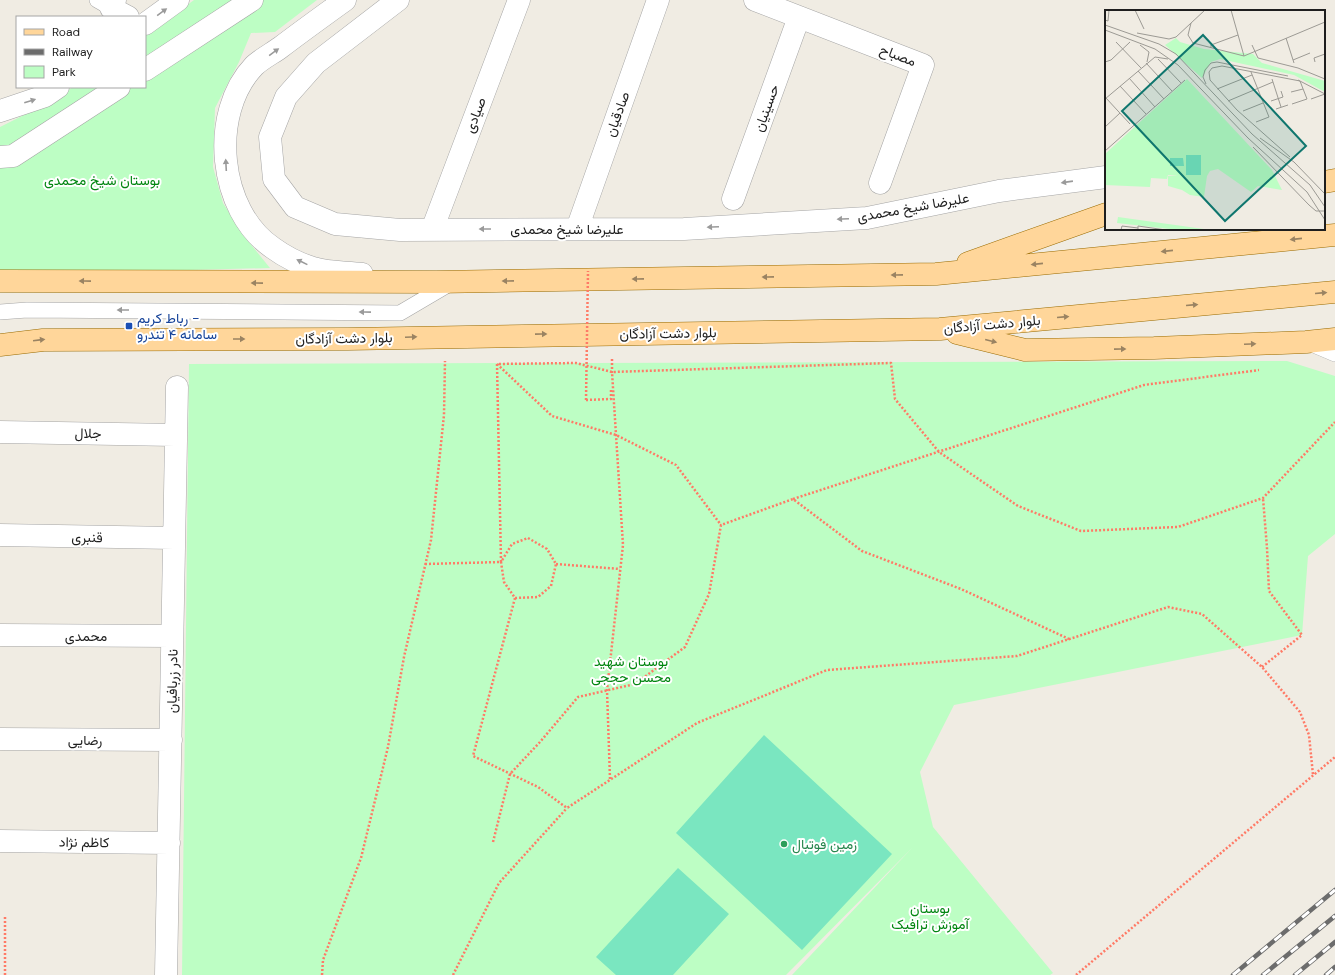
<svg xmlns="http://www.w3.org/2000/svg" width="1335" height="975" viewBox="0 0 1335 975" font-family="'DM Sans',Vazirmatn,sans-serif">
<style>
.park{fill:#bdfec4}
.pitch{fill:#7ae6c0}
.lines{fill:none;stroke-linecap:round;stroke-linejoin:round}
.service-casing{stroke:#a5a5a5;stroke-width:16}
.pedestrian-casing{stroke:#a5a5a5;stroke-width:23}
.minor-casing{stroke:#a5a5a5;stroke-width:23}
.tertiary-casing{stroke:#a5a5a5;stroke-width:23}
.primary-casing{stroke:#996b00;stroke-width:23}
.path{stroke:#ff7a66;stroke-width:2.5;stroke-dasharray:2 2;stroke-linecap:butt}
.service{stroke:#fff;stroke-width:15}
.pedestrian{stroke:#fff;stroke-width:22}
.minor{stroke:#fff;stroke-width:22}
.tertiary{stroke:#fff;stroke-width:22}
.primary{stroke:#ffd69a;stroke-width:22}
.rail-casing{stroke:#6c6c6c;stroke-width:4.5}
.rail{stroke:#fff;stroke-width:3;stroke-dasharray:9;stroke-linecap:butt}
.path-bridge{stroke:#ff7a66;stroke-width:2.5;stroke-dasharray:2 2;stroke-linecap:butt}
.oneway{fill:#9a9a9a}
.oneway2{fill:#9a8362}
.transit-dot{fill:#1a4fb4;stroke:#fff;stroke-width:1.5}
.leisure-dot{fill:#2e9e5b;stroke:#fff;stroke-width:1.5}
.labels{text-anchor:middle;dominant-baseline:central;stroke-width:4;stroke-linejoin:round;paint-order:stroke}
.street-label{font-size:14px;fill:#1e1e1e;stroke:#fff}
.park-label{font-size:14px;fill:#028611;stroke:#fff}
.transit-label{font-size:14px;fill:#164399;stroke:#fff;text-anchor:start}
.leisure-label{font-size:14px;fill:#27864d;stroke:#fff;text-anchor:start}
.inset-road{fill:none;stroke:#9c9a94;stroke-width:1}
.view{fill:#0f766e;fill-opacity:0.15;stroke:#0f766e;stroke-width:2}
.inset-edge{fill:none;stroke:#1e1e1e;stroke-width:2}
</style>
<rect width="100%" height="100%" fill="#f0ece3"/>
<path class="park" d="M194 0H317L275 32 251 33 239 62 215 108 213 167 223 203 244 236 270 268 0 275V127L50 102 73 87H145V36Z
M1287 361 1335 376V534L1308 556 1302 635 954 705 920 772 933 827 1053 973 1050 975H792L913 847 786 975H182L189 364Z"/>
<path class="pitch" d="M764 735 892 854 802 950 676 833Z
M678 868 729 914 673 975H616L596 957Z"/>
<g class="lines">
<g class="service-casing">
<path id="service" d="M97 0 111 8
M0 312 27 310 400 313 451 283
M1309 343 1335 354"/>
</g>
<g class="pedestrian-casing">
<path id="pedestrian" d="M145 70 252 0
M0 157 13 156 119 87"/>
</g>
<g class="minor-casing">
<path id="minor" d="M115 0 111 8 128 17
M398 0 316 63 286 97 270 137 274 179 295 207 335 224 400 230 684 229 867 218 999 191 1106 177
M755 0 923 65 880 183
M145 24 178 0
M0 111 45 96 58 87
M733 199 799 17
M577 229 658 0
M432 230 519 0
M0 432 175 435
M0 535 174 538
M0 635 172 636
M0 739 171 740
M0 841 169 843
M166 975 177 387"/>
</g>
<g class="tertiary-casing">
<path id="tertiary" d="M345 0C323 16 302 31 281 47 273 53 261 59 254 66 209 113 218 211 273 248 284 256 300 264 313 268 328 273 347 272 362 274"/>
</g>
<g class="primary-casing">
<path id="primary" d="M1324 182 1335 180
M968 263 1106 214
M0 281 436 282 936 274 1335 235
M957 333 1025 350 1154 348 1306 342 1335 339
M0 345 43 340 348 339 940 329 1335 292"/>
</g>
<path class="path" d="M497 364 552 416 616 435 676 465 721 525
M612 373V358
M586 400 611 399V388
M793 499 1144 385 1259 370
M528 538 547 549 556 564 551 586 538 597 515 598 504 582 501 562 512 544Z
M425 564 501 562 497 364 576 363 612 372 891 363 895 399 939 452 1018 506 1081 531 1178 527 1263 498 1335 422
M556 564 620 569
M515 598 473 756 538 787 567 808 697 723 827 670 1017 656 1168 607 1202 614 1262 667 1300 712 1309 735 1313 775
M1262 667 1302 635 1269 591 1267 548 1263 498
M610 779 607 690 623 545 612 372
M493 842 510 774 540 742 578 697 635 684 685 647 709 594 721 525 793 499 862 551 961 589 1069 639
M5 975V917
M322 975 323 960 361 858 388 747 404 657 431 540 444 415 445 361
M453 975 499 883 567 808
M1076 975 1335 757"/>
<use href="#service" class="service"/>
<use href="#pedestrian" class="pedestrian"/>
<use href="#minor" class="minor"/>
<use href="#tertiary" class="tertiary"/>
<use href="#primary" class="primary"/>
<g class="rail-casing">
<path id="rail" d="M1233 975 1335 890
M1263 975 1335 916
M1295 975 1335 942
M1326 975 1335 967"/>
</g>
<use href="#rail" class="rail"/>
<path class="path-bridge" d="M586 400 588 271"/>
</g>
<defs><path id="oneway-solid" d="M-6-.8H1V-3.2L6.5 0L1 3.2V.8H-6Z"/></defs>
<g class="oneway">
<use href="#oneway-solid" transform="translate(162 12) rotate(-36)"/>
<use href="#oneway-solid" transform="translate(274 52) rotate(-36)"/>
<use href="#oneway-solid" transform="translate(30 101) rotate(-17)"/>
<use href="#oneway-solid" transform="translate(226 165) rotate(-93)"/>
<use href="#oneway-solid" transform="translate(1067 182) rotate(172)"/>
<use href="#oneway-solid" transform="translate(843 219) rotate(177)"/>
<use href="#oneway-solid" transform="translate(713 227) rotate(177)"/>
<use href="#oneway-solid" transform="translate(485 229) rotate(180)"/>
<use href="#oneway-solid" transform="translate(302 262) rotate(-154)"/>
<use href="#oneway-solid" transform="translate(123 310) rotate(-180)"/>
<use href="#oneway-solid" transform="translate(365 312) rotate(-179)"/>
</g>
<g class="oneway2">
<use href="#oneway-solid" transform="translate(1296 239) rotate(174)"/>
<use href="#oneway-solid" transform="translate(1167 251) rotate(174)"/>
<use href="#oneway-solid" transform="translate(1037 264) rotate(174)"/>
<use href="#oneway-solid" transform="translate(897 275) rotate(179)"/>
<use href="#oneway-solid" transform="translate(768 277) rotate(179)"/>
<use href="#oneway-solid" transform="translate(638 279) rotate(179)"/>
<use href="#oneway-solid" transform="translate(85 281) rotate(-179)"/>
<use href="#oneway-solid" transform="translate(508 281) rotate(179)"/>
<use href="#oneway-solid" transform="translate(257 283) rotate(-179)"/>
<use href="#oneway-solid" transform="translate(1321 293) rotate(-5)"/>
<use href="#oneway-solid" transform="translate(1192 305) rotate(-5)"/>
<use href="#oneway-solid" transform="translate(1063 317) rotate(-5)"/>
<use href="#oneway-solid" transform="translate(541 334) rotate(-1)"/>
<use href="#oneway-solid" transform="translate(411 337) rotate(-2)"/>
<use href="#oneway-solid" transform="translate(239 339)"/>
<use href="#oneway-solid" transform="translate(39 340) rotate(-7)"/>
<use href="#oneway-solid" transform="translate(991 341) rotate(14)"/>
<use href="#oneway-solid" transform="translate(1250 344) rotate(-2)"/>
<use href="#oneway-solid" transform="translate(1120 349) rotate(-1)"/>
</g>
<rect class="transit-dot" x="125" y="322" width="8" height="8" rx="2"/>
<circle class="leisure-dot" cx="784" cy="844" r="4"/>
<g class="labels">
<g class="street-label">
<text transform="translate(898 55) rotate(21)">مصباح</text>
<text transform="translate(766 108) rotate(-70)">حسینیان</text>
<text transform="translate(617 114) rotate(-70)">صادقیان</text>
<text transform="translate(475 115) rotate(-69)">صیادی</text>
<text transform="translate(913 207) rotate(-10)">علیرضا شیخ محمدی</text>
<text x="567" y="229">علیرضا شیخ محمدی</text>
<text transform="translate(992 324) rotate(-5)">بلوار دشت آزادگان</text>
<text transform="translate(668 333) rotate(-1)">بلوار دشت آزادگان</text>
<text transform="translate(344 338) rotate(-1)">بلوار دشت آزادگان</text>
<text transform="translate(88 433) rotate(1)">جلال</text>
<text transform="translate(87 537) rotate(1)">قنبری</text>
<text x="86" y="636">محمدی</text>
<text transform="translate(172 681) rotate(-89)">نادر زربافیان</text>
<text x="85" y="740">رضایی</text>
<text transform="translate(84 842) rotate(1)">کاظم نژاد</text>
</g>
<g class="park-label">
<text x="102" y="180">بوستان شیخ محمدی</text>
<text x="631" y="661">بوستان شهید<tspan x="631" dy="16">محسن حججی</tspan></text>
<text x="930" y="908">بوستان<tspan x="930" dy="16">آموزش ترافیک</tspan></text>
</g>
<g class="transit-label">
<text x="137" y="318">رباط کریم -<tspan x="137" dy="16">سامانه ۴ تندرو</tspan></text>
</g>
<g class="leisure-label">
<text x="792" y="844">زمین فوتبال</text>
</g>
</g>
<g transform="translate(1105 10)">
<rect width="220" height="220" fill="#f0ece3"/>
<path d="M71 28 75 32 99 39 148 44 157 53 220 71V82L189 65 115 49 106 52 97 68 60 35ZM82 69 167 160 177 180 153 176 146 182 113 159 105 161 102 166 99 187 85 185 77 180 63 176V166L73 165H63L62 169 46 168 45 177 0 175V144ZM13 207 106 220H73L12 213Z" fill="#bdfec4"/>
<path d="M81 145H96V165H81ZM65 148H78L79 156H65Z" fill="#7ae6c0"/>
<path class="inset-road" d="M30 0 39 19M126 0 139 46M0 10 3 11 4 0M86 13 83 25 88 33 139 46M0 15 54 34 71 44 147 124 205 175 220 197M0 20 50 39 73 55 143 128 202 182 220 210M32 23 64 29 71 27 100 0M181 28 189 53M11 32 36 58M35 35 44 42 42 52M147 35 153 48 193 58 220 69M106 37V35L133 25M139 46 220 12M53 49 76 73M188 50 205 43M0 52 6 50 25 32M210 52 209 48 220 44M41 53 67 81M33 61 59 89M146 62 164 107 151 112M24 68 50 97M167 69 176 97M193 70 220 84M101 74 98 67 100 60 106 53 112 52 183 66M15 76 41 104M112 79 147 65M186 82 198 79M1 88 25 114M0 89 50 47 63 49M206 89 220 84M123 91 168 72M166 91 178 87 176 81M171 99 183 95M138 101 158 93M0 117 15 103M155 128 189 152 220 184M148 137 204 195 211 201H220M0 141 80 70M185 147 132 100 105 70 104 62 107 58 117 56 195 71 202 89 187 94M16 220 17 216 33 218M33 220V216L61 220"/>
<path class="view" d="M98 25 201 136 120 211 17 101Z"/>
<rect width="220" height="220" class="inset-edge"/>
</g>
<rect x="16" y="16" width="130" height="72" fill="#ffffff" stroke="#a5a5a5"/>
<rect x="24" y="29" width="20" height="6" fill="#ffd69a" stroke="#a5a5a5"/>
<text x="52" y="36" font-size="12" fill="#1e1e1e">Road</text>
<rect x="24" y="49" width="20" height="6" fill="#6c6c6c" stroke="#a5a5a5"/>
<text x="52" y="56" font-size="12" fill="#1e1e1e">Railway</text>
<rect x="24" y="66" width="20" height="12" fill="#bdfec4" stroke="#a5a5a5"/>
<text x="52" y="76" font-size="12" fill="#1e1e1e">Park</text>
</svg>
